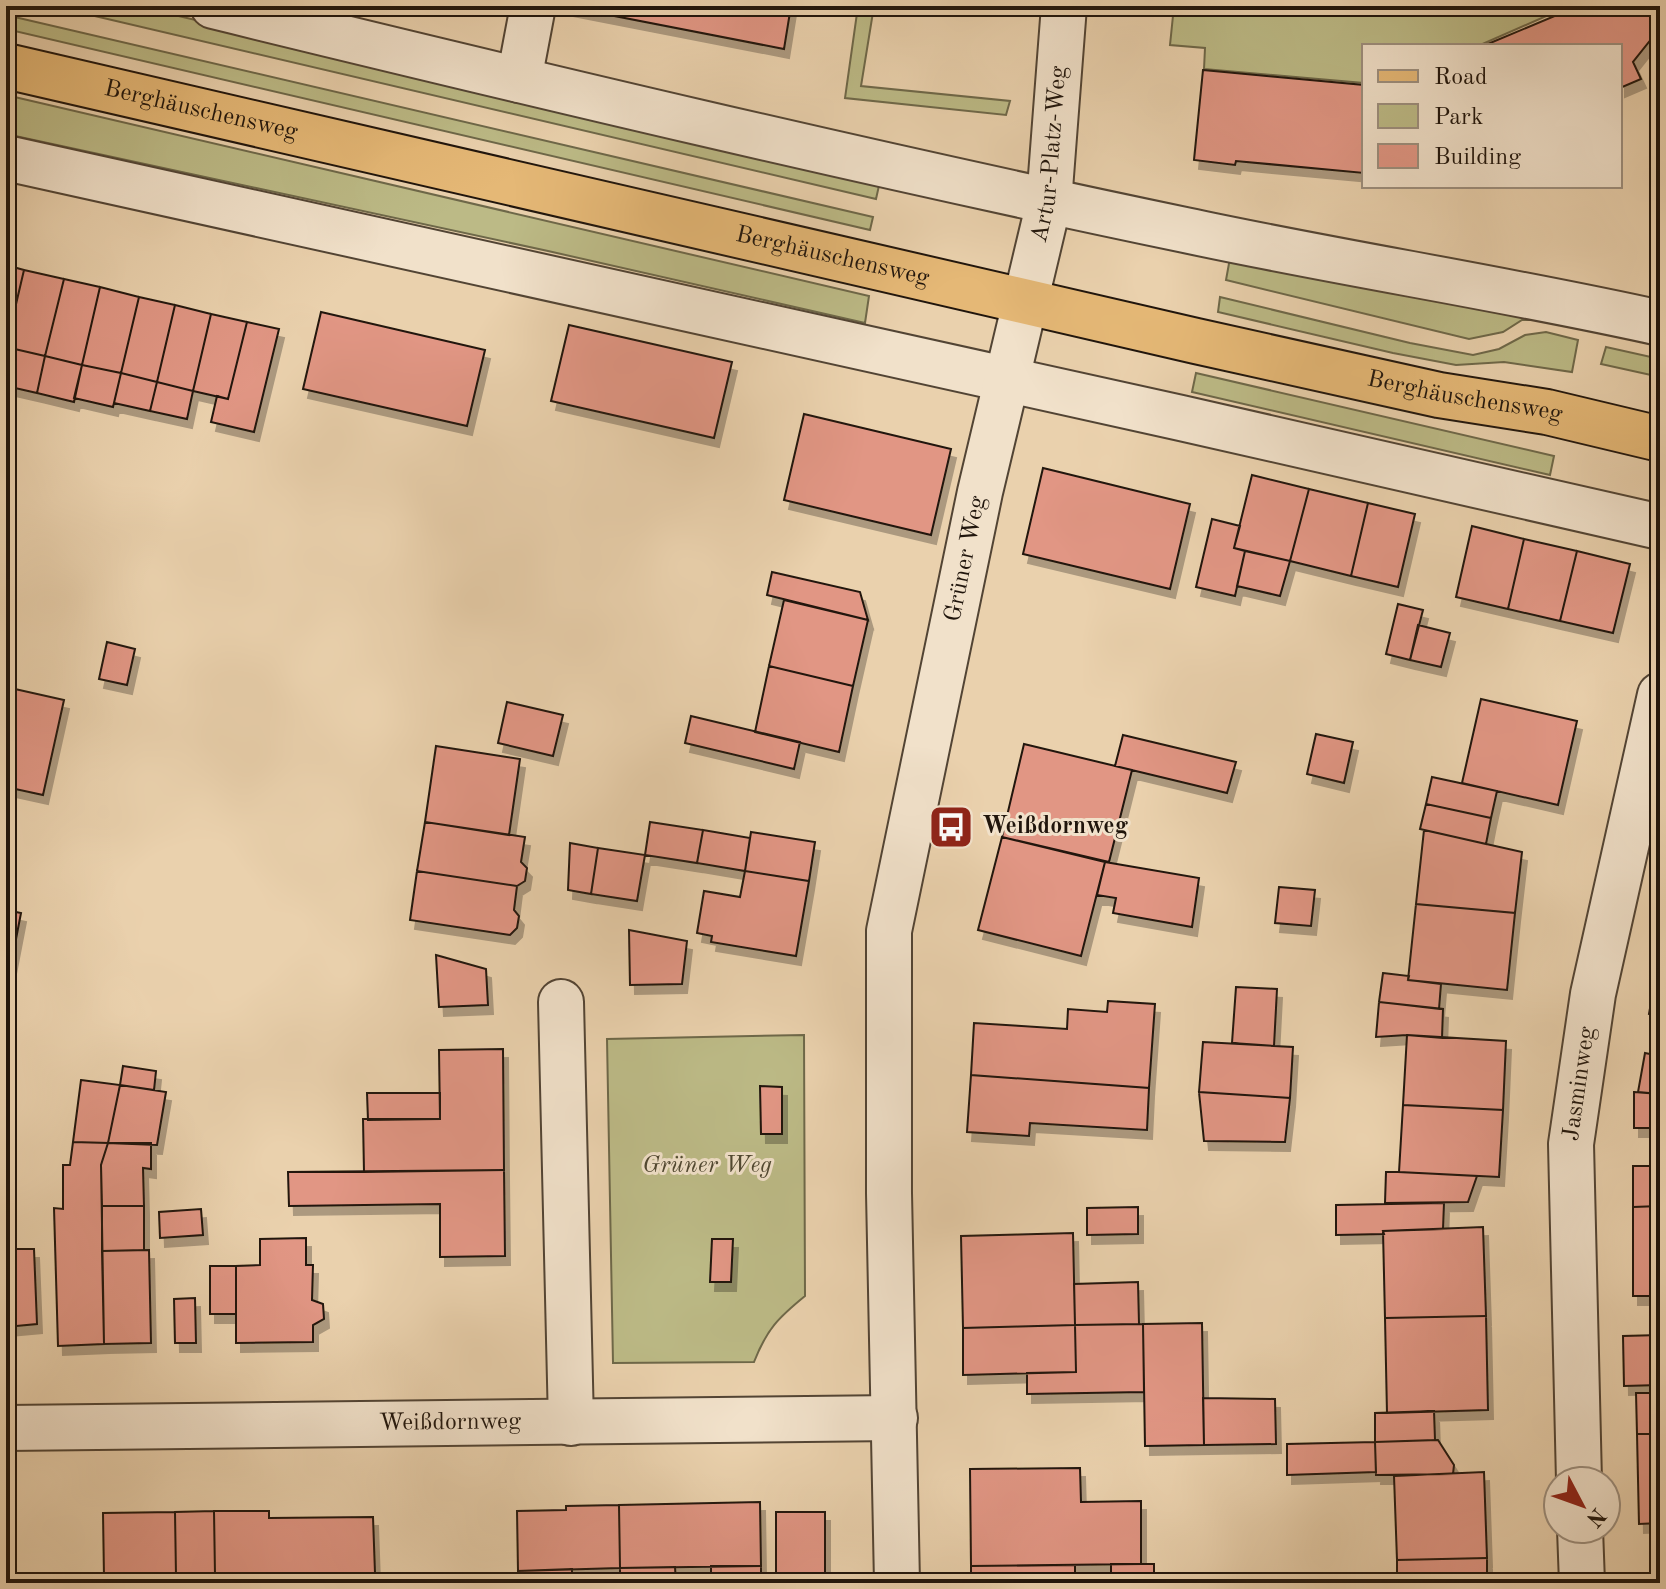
<svg xmlns="http://www.w3.org/2000/svg" width="1666" height="1589" viewBox="0 0 1666 1589" font-family="'Old Standard TT',serif">
<style>
.green{fill:#bcba86;stroke:#6e6849;stroke-width:2}
.building{fill:#e19684;stroke:#20150c;stroke-width:2;filter:url(#shadow)}
.lines{fill:none;stroke-linecap:round;stroke-linejoin:round}
.minor-casing{stroke:#524434;stroke-width:48}
.major-casing{stroke:#20150c;stroke-width:48}
.minor{stroke:#f1e1ca;stroke-width:44}
.major{stroke:#e5b876;stroke-width:44}
.labels{text-anchor:middle;dominant-baseline:central;stroke-width:6;stroke-linejoin:round;paint-order:stroke}
.street-label{font-size:24px;fill:#20150c;stroke:#f1e1ca}
.poi-label{font-size:24px;font-weight:bold;fill:#20150c;stroke:#f1e1ca;text-anchor:start}
.park-label{font-size:24px;font-style:italic;fill:#4f4731;stroke:#f1e1ca}
</style>
<defs>
<filter id="shadow"><feDropShadow dx="5" dy="9" stdDeviation="0" flood-color="#0004"/></filter>
</defs>
<rect width="100%" height="100%" fill="#ead1ad"/>
<filter id="stains"><feTurbulence type="fractalNoise" baseFrequency=".0025" numOctaves="4"/><feColorMatrix values="0 0 0 0 .2 0 0 0 0 .09 0 0 0 0 .02 0 0 0 .5 -.17"/></filter>
<radialGradient id="worn" r=".72"><stop offset=".6" stop-color="#630" stop-opacity="0"/><stop offset="1" stop-color="#630" stop-opacity=".3"/></radialGradient>
<path class="green" d="M52 6H136L880 181 876 199Z
M858 6H874L861 86 1010 101 1006 115 845 98Z
M1174 6H1563L1560 10 1478 46H1364V83L1204 69 1205 48 1170 45Z
M6 15 873 217 870 230 6 29Z
M6 95 869 296 865 323 548 251 6 134Z
M1230 258 1545 320H1522L1503 332 1469 339 1226 280Z
M1220 297 1410 343 1473 355 1499 349 1525 335 1546 332 1578 340 1572 372 1504 362 1456 365 1393 353 1218 312Z
M1606 347 1660 359V377L1601 364Z
M1196 373 1554 456 1550 475 1192 392Z
M804 1035 805 1296C778 1318 767 1329 754 1362L613 1363 607 1039Z"/>
<path class="building" d="M563 6H791L784 49Z
M1567 6H1660V28L1633 62 1641 79 1620 88V46H1483L1562 13Z
M1203 70 1364 85V173L1236 161 1235 165 1194 160Z
M6 265 24 270 6 347Z
M24 270 64 279 45 356 6 347Z
M64 279 100 287 82 365 45 356Z
M100 287 139 297 121 373 82 365Z
M139 297 175 305 157 382 121 373Z
M175 305 211 314 193 391 157 382Z
M321 312 485 350 467 426 303 389Z
M211 314 247 322 228 399 193 391Z
M247 322 279 329 254 432 211 422 217 396 228 399Z
M569 325 732 362 714 438 551 401Z
M6 347 45 356 37 393 6 386Z
M45 356 82 365 74 402 37 393Z
M82 365 121 373 113 407 74 398Z
M121 373 157 382 150 411 114 403Z
M157 382 193 391 187 419 150 411Z
M804 414 951 449 931 535 784 500Z
M1043 468 1190 504 1170 589 1023 554Z
M1252 475 1309 489 1290 561 1234 548Z
M1309 489 1368 503 1351 576 1290 561Z
M1368 503 1415 514 1398 587 1351 576Z
M1212 519 1240 526 1234 548 1245 551 1235 596 1196 587Z
M1472 526 1524 539 1508 609 1456 597Z
M1524 539 1577 551 1560 621 1508 609Z
M1245 551 1290 561 1280 596 1237 586Z
M1577 551 1630 564 1613 633 1560 621Z
M772 572 860 592 868 620 767 595Z
M784 600 868 620 853 686 769 666Z
M1398 604 1423 610 1410 660 1386 654Z
M1418 625 1450 633 1441 667 1410 660Z
M107 642 135 649 127 685 99 679Z
M769 666 853 686 839 752 755 732Z
M6 687 64 700 43 795 6 787Z
M1481 699 1577 721 1558 805 1462 783Z
M507 702 563 715 553 756 498 743Z
M691 716 800 742 794 769 685 743Z
M1316 734 1353 742 1344 783 1307 774Z
M1123 735 1236 762 1227 793 1115 766Z
M1024 744 1132 770 1109 862 1002 837Z
M436 746 520 759 509 835 425 822Z
M1432 777 1497 791 1491 818 1426 804Z
M1426 804 1491 818 1486 844 1420 829Z
M425 822 525 837 521 862 527 868 525 881 517 886 417 871Z
M650 822 703 830 697 863 645 855Z
M703 830 750 838 745 871 697 863Z
M1424 830 1522 852 1515 913 1416 904Z
M751 832 815 842 809 881 745 871Z
M1002 837 1105 862 1081 956 978 930Z
M570 843 598 848 591 894 568 890Z
M598 848 645 855 637 901 591 894Z
M1105 862 1199 878 1192 927 1113 913 1116 898 1097 895Z
M417 871 517 886 514 910 519 916 517 928 510 935 410 920Z
M745 871 809 881 796 956 711 942 712 936 697 933 704 891 740 897Z
M1279 887 1315 890 1311 926 1275 923Z
M1416 904 1515 913 1507 990 1408 980Z
M6 910 21 913 11 965 6 964Z
M629 930 687 941 682 984 630 985Z
M436 955 486 969 488 1005 439 1007Z
M1383 973 1409 976 1408 980 1441 984 1439 1009 1379 1002Z
M1656 974 1660 975V1016L1649 1014Z
M1236 987 1277 989 1274 1046 1232 1043Z
M1108 1001 1155 1004 1149 1088 971 1075 974 1023 1067 1029 1068 1009 1107 1012Z
M1379 1002 1443 1009 1442 1038 1407 1035 1376 1037Z
M1407 1035 1506 1041 1503 1110 1403 1105Z
M1203 1042 1293 1047 1290 1098 1199 1092Z
M503 1049 504 1170 364 1172 363 1119H440L439 1050Z
M1645 1053 1660 1056V1094L1638 1092Z
M123 1066 156 1071 154 1090 120 1085Z
M971 1075 1149 1088 1147 1130 1030 1123 1029 1136 967 1132Z
M81 1080 120 1085 108 1143 73 1142Z
M120 1085 166 1092 157 1145 108 1143Z
M760 1086 782 1087V1134H761Z
M1199 1092 1290 1098 1285 1142 1204 1141Z
M1634 1092 1660 1094V1128H1634Z
M367 1093H440V1119L368 1120Z
M1403 1105 1503 1110 1499 1177 1399 1172Z
M73 1142 108 1143 101 1165 104 1344 58 1346 54 1208 63 1209V1165H70Z
M108 1143H151V1169L143 1168 144 1206H102L101 1165Z
M1633 1166H1660V1206L1633 1207Z
M504 1170 505 1256 440 1257V1204L289 1206 288 1172Z
M1386 1172H1399L1477 1176 1468 1202 1385 1203Z
M1444 1203 1443 1229 1383 1231 1384 1234 1336 1235V1205Z
M102 1206H144V1250L102 1251Z
M1660 1206V1296H1633V1207Z
M1138 1207V1234L1087 1235V1208Z
M201 1209 203 1235 160 1238 159 1212Z
M1483 1227 1486 1316 1385 1318 1383 1231Z
M1073 1233 1075 1325 963 1328 961 1236Z
M306 1238V1265H313L312 1300 323 1304 324 1319 313 1325V1342L236 1343V1266L260 1265V1239Z
M712 1239H733L731 1282H710Z
M6 1249H34L37 1324 6 1327Z
M149 1250 151 1343 104 1344 102 1251Z
M210 1266H236V1314H210Z
M1138 1282 1139 1324 1075 1325 1074 1284Z
M195 1298 196 1343H175L174 1299Z
M1486 1316 1488 1410 1387 1413 1385 1318Z
M1202 1323 1204 1445 1145 1446 1143 1324Z
M1143 1324 1144 1392 1027 1394V1373L1076 1372 1075 1325Z
M1075 1325 1076 1372 963 1375V1328Z
M1660 1335V1385L1624 1386 1623 1336Z
M1636 1393H1660V1434H1637Z
M1203 1398 1275 1399 1276 1444 1204 1445Z
M1434 1411 1435 1440 1375 1442V1413Z
M1637 1434H1660V1523L1639 1524Z
M1438 1440 1454 1465 1453 1474 1376 1475 1375 1442Z
M1375 1442 1376 1472 1287 1475V1444Z
M1080 1468 1081 1502 1141 1501V1564L971 1566 970 1469Z
M1484 1472 1487 1558 1397 1560 1394 1476Z
M760 1502 761 1566 620 1568 619 1505Z
M619 1505 620 1568 518 1571 517 1511 566 1510V1506Z
M214 1511H269V1518L373 1517 375 1573 215 1575Z
M214 1511 215 1575 176 1576 175 1512Z
M175 1512 176 1576 104 1577 103 1513Z
M776 1512H825V1583H776Z
M1487 1558V1583H1397V1560Z
M1111 1564H1154V1583H1111Z
M1075 1565V1583H971V1566Z
M711 1566H761V1583H711Z
M675 1567 676 1583H620V1568Z
M572 1569V1583H519L518 1571Z
M375 1573V1583H332V1574Z
M276 1574 277 1583H240V1575Z"/>
<g class="lines">
<g class="minor-casing">
<g id="minor">
<path d="M213 6C536 85 859 162 1185 230 1343 264 1503 288 1660 323"/>
<path d="M519 80 533 6"/>
<path d="M6 158 1181 418 1660 527"/>
<path d="M561 1002 571 1423"/>
<path id="s1" d="M6 1428 895 1418"/>
<path id="s2" d="M1579 1481 1571 1144 1593 994 1660 695"/>
<path d="M1580 1529 1582 1583"/>
<path id="s3" d="M897 1583 889 1193V931L980 492 1049 202 1064 6"/>
</g>
</g>
<g class="major-casing">
<g id="major">
<path id="s4" d="M6 66 1196 341 1439 395 1547 412 1660 439"/>
</g>
</g>
<use href="#minor" class="minor"/>
<use href="#major" class="major"/>
</g>
<defs>
<g id="bus-square" transform="scale(2.3)"><rect x="-9" y="-9" width="18" height="18" rx="4" fill="#8f2418" stroke="#f1e1ca"/><path d="M-5-6H5V4H4V6H2V4H-2V6H-4V4H-5ZM-3.5-4V0h7V-4ZM-3.5 1.2v1.5H-2V1.2ZM2 1.2v1.5H3.5V1.2Z" fill="#fff"/></g>
</defs>
<g fill-rule="evenodd">
<use href="#bus-square" x="951" y="827"/>
</g>
<g class="labels">
<g class="street-label">
<text stroke="none"><textPath href="#s4" startOffset="200">Berghäuschensweg</textPath></text>
<text stroke="none"><textPath href="#s3" startOffset="1446">Artur-Platz-Weg</textPath></text>
<text stroke="none"><textPath href="#s4" startOffset="848">Berghäuschensweg</textPath></text>
<text stroke="none"><textPath href="#s4" startOffset="1496">Berghäuschensweg</textPath></text>
<text stroke="none"><textPath href="#s3" startOffset="1032">Grüner Weg</textPath></text>
<text stroke="none"><textPath href="#s2" startOffset="398">Jasminweg</textPath></text>
<text stroke="none"><textPath href="#s1" startOffset="444">Weißdornweg</textPath></text>
</g>
<g class="poi-label">
<text x="982" y="827">Weißdornweg</text>
</g>
<g class="park-label">
<text x="707" y="1166">Grüner Weg</text>
</g>
</g>
<rect width="1666" height="1589" fill="none" stroke="#ead1ad" stroke-width="32"/>
<rect x="8" y="8" width="1650" height="1573" fill="none" stroke="#20150c" stroke-width="4"/>
<rect x="16" y="16" width="1634" height="1557" fill="none" stroke="#20150c" stroke-width="2"/>
<rect x="1362" y="44" width="260" height="144" fill="#f1e1ca" stroke="#9d8f7e" stroke-width="2"/>
<rect x="1378" y="70" width="40" height="12" fill="#e5b876" stroke="#9d8f7e" stroke-width="2"/>
<text x="1434" y="84" font-size="24" fill="#20150c">Road</text>
<rect x="1378" y="104" width="40" height="24" fill="#bcba86" stroke="#9d8f7e" stroke-width="2"/>
<text x="1434" y="124" font-size="24" fill="#20150c">Park</text>
<rect x="1378" y="144" width="40" height="24" fill="#e19684" stroke="#9d8f7e" stroke-width="2"/>
<text x="1434" y="164" font-size="24" fill="#20150c">Building</text>
<g transform="translate(1582 1505) rotate(131)"><circle r="38" fill="#f1e1ca" stroke="#9d8f7e" stroke-width="2"/>
<path d="M0-6L14 30L0 20L-14 30Z" fill="#8f2418"/>
<text y="-12" font-size="22" font-weight="bold" text-anchor="middle" fill="#20150c">N</text>
</g>
<rect width="100%" height="100%" filter="url(#stains)"/>
<rect width="100%" height="100%" fill="url(#worn)"/>
</svg>
